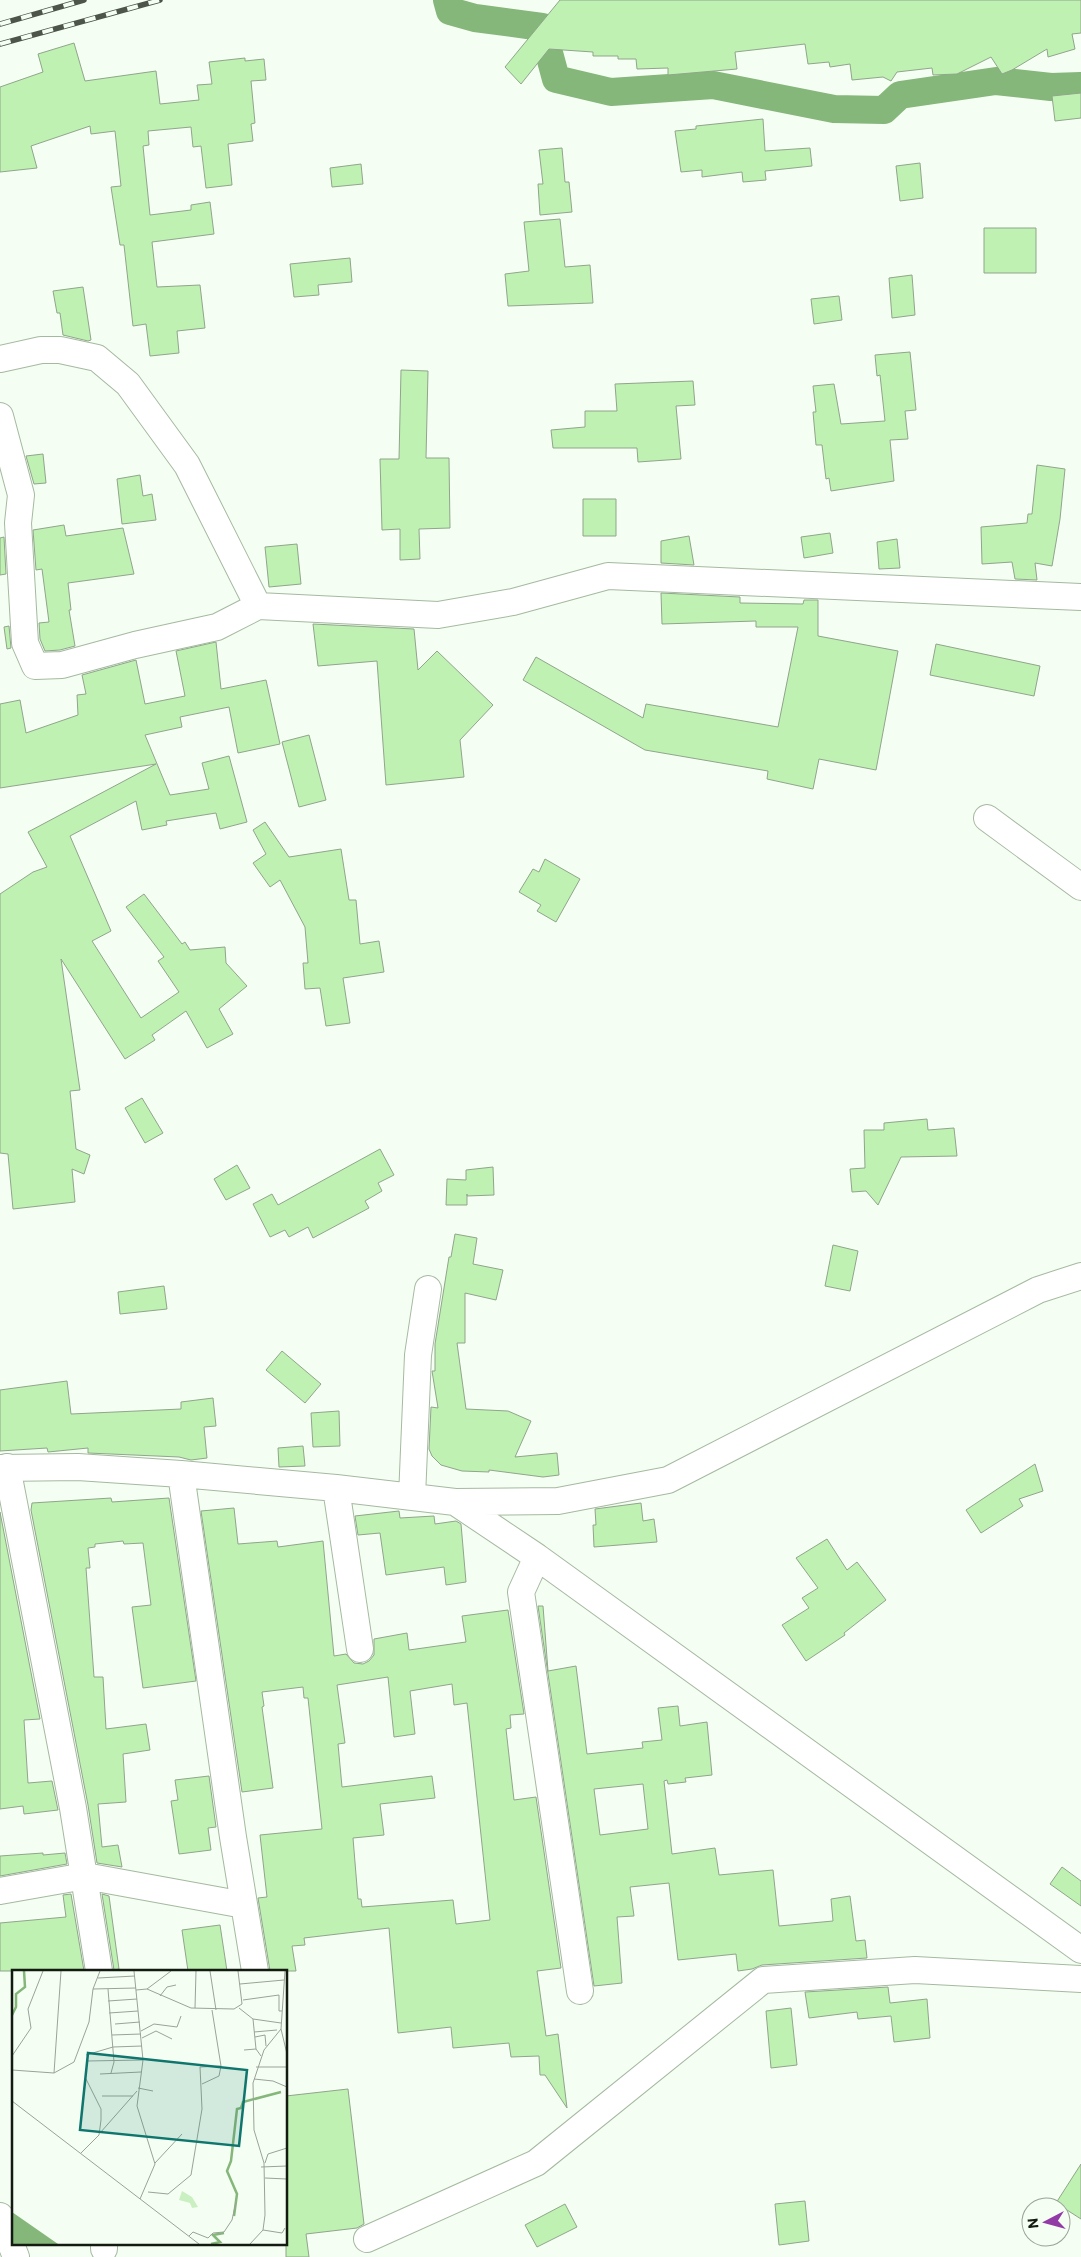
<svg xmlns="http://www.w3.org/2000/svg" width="1081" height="2257" viewBox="0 0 1081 2257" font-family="Commissioner,sans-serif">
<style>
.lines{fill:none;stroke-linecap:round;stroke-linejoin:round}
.canal{stroke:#85b67a;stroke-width:28}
.building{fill:#bef1b2;stroke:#90a58b;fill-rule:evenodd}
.street-casing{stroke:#a5b9a0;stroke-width:28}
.street{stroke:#fff;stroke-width:26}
.rail-casing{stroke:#4d554b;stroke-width:5.5}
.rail{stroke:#f5fef3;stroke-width:4;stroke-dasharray:11;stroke-linecap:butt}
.inset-river{fill:none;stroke:#85b67a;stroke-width:2.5}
.inset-road{fill:none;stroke:#9ba399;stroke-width:1}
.view{fill:#0f766e;fill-opacity:0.15;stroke:#0f766e;stroke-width:2.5}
.inset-edge{fill:none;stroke:#131b11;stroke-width:2.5}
</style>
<rect width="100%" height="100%" fill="#f5fef3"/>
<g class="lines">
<path class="canal" d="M447 0 450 11 475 18 542 27 556 79 611 92 713 85 834 109 884 110 900 95 996 81 1051 87 1081 86"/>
</g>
<path class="building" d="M560 0H1081V33L1072 34 1075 49 1048 57 1047 49 1012 70 1002 74 991 57 957 74 933 75 932 68 897 72 891 81 883 77 852 80 850 64 830 67 829 62 808 64 805 44 735 52 737 69 668 75V68L637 69 636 59H618V56H593V52L549 49 521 84 505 67Z
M74 43 85 81 156 71 160 104 199 100 197 85 212 84 209 62 245 58V61L264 59 266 80 251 81 255 123 251 124 253 141 228 144 232 185 206 188 201 146 193 147 191 127 148 131 149 145 143 146 150 215 191 210V205L210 202 214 234 152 242 157 287 200 285 205 328 177 331 179 353 150 356 146 324 133 326 124 245H120L111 187 121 186 115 131 91 134 90 126 31 146 37 168 0 172V87L43 72 38 54Z
M1081 93V118L1055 121 1052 96Z
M763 119 765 151 810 148 812 166 765 171 766 180 743 182 742 172 702 177V170L681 172 675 131 696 129V126Z
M562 148 565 182H569L572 212 540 215 538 184H543L539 150Z
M920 163 923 198 900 201 896 166Z
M361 164 363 184 332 187 330 168Z
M560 219 565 267 590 265 593 303 508 306 505 274 529 271 524 222Z
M984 228H1036V273H984Z
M350 258 352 282 318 285 319 295 294 297 290 264Z
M912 275 915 315 892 318 889 278Z
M83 287 91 340 88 341 63 335 60 313H57L53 291Z
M839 296 842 320 814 324 811 299Z
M910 352 916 410 905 411 908 439 890 440 894 481 831 491 829 478 826 479 822 445H816L813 412H816L813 386 834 384 841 424 885 421 880 375 877 376 875 355Z
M401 370 428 371 426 458H449L450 528 419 529 420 559 400 560V529L382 530 380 459H399Z
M693 381 695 405 676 406 681 459 638 462 637 448H553L551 430 585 427V411H617L615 384Z
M43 454 46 483 34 484 26 456Z
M1037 465 1065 469 1060 519 1052 566 1035 563 1037 580 1015 579 1012 562 982 564 981 527 1027 523 1028 514H1032Z
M140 475 143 496 152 494 156 520 122 524 117 479Z
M583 499H616V536H583Z
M64 525 66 536 123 528 134 574 68 583 71 610H69L75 646 60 650 45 651 40 639 39 623 49 622 42 569 36 570 33 530Z
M830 533 833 553 804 558 801 537Z
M689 536 694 565 661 563V541Z
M4 537 6 574 0 575V538Z
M897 539 900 568 879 569 877 542Z
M297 544 301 584 269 587 265 547Z
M661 593 740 597V603L803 604 804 600H818V636L898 651 876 770 819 759 813 789 767 779 768 771 645 750 523 680 536 657 643 718 646 704 778 727 798 627H756V621L662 624Z
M313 624 414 629 418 670 437 651 493 705 460 740 464 777 386 785 377 661 318 666Z
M9 626 11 648 7 649 4 627Z
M216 642 221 689 266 680 280 744 238 753 229 707 180 717 182 727 145 735 170 795 209 789 202 763 229 756 247 822 220 829 216 813 166 821 167 825 142 830 136 801 70 836 111 931 92 941 141 1018 179 992 158 961 164 957 126 907 144 894 182 944 185 942 190 950 225 947 226 963 247 986 219 1009 233 1034 207 1048 186 1011 152 1035 155 1040 125 1059 61 959 80 1090 70 1091 76 1149 90 1155 84 1174 72 1169 75 1202 13 1209 8 1154 0 1153V894L33 872 47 867 28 832 156 764 0 788V704L20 700 26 733 78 715 77 695 86 694 82 675 136 660 145 704 185 696 176 651Z
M936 644 1040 666 1034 696 930 675Z
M309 735 326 800 299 807 282 742Z
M265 822 289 857 341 849 349 900H356L360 944 379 941 384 972 343 978 350 1023 326 1026 320 988 305 989 303 963H308L305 927 280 880 270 887 253 863 266 854 253 830Z
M545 859 580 879 556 922 537 911 541 905 519 892 533 869 539 872Z
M142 1098 163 1133 145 1143 125 1108Z
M927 1119 928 1130 954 1128 957 1156 901 1157 878 1205 866 1191 852 1192 850 1169 865 1168 864 1130H884V1123Z
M380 1149 394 1175 378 1183 382 1191 365 1201 369 1208 313 1238 308 1227 289 1237 285 1230 270 1237 253 1204 272 1194 278 1205Z
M237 1165 250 1188 226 1200 214 1179Z
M493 1167 494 1195 467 1196V1194V1205H446L447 1179 466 1180V1170Z
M455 1234 477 1238 473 1264 503 1270 496 1300 465 1293V1343H457L466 1409 508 1411 531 1421 515 1457 557 1453 559 1475 543 1477 489 1470V1472L462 1471 441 1465 432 1456 429 1449 431 1407 438 1408 432 1371H435V1344L449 1257H451Z
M833 1245 858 1251 850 1291 825 1286Z
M164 1286 167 1309 120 1314 118 1292Z
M282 1351 321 1384 305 1403 266 1370Z
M67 1381 71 1414 181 1409V1402L213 1398 216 1426 204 1427 207 1458 191 1460 179 1457 88 1453V1448L48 1452 47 1448 0 1451V1390Z
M339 1411 340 1446 313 1447 311 1413Z
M303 1446 305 1466 279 1467 278 1448Z
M1035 1464 1043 1491 1019 1499 1023 1506 981 1533 966 1510Z
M111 1498 112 1502 169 1498 196 1681 143 1688 132 1607 151 1605 143 1543 124 1544 123 1541 95 1544V1547L88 1548 90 1568H86L94 1677H103L106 1729 146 1724 150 1750 123 1754 126 1802 98 1804 102 1847 118 1845 122 1867 97 1863 88 1805 31 1510 32 1503Z
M641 1503 643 1521 654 1519 657 1542 594 1547 593 1525H596L595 1509Z
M234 1508 238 1544 277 1541 278 1547 323 1541 334 1656 346 1654 354 1663 363 1664 369 1661 374 1655V1639L407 1633 409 1650 466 1642 462 1616 508 1610 524 1714 510 1715 511 1728 506 1729 514 1800 536 1797 561 1968 537 1971 546 2036 558 2034 567 2108 545 2075H540L539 2056 511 2057 509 2043 453 2048 451 2027 398 2033 389 1928 304 1938 305 1945 292 1946 296 1971H270L258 1898 267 1897 260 1835 322 1829 308 1698H304L303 1687 262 1692 264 1706 262 1707 273 1788 242 1792 201 1511ZM388 1677 394 1737 415 1734 410 1691 452 1684 454 1705 467 1703 490 1920 456 1924 453 1900 362 1907 361 1899H358L353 1838 384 1835 380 1804 435 1798 432 1776 342 1787 338 1744 345 1743 337 1685Z
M399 1511 400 1518 434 1516 435 1524 456 1521 461 1524 466 1582 446 1585 444 1567 386 1575 380 1533 358 1535 355 1516Z
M0 1512 40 1719 24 1720 28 1783 52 1781 58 1810 24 1814 23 1806 0 1809Z
M827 1539 847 1570 857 1562 886 1600 844 1633 845 1635 806 1661 782 1625 809 1608 802 1598 818 1588 796 1558Z
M538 1606H543L548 1671 576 1666 587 1754 643 1748 642 1742 662 1740 658 1708 678 1706 680 1726 707 1722 712 1775 685 1778 686 1782 668 1784 667 1780 664 1781 672 1854 715 1848 719 1875 773 1870 779 1926 833 1921 831 1899 850 1896 856 1941 865 1940 867 1958 762 1965 752 1969 738 1971 736 1954 678 1960 669 1883 630 1887 634 1916 617 1917 622 1983 594 1986ZM643 1784 648 1829 600 1835 594 1789Z
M209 1776 216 1827 208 1828 211 1850 179 1854 171 1801 178 1800 175 1780Z
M43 1853V1855L65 1853 67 1864 0 1876V1856Z
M1062 1867 1081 1881V1906L1050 1884Z
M71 1894 84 1971H0V1923L66 1917 63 1895Z
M102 1894 109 1896 119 1969 114 1970Z
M220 1925 227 1971H188L182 1930Z
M888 1987 890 2003 927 1999 930 2038 894 2042 891 2016 858 2019 857 2012 809 2018 805 1992Z
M791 2008 797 2065 771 2068 766 2011Z
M348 2089 364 2224 357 2228 306 2234 309 2257H286V2096Z
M1081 2164V2219L1056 2203Z
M805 2201 809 2241 779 2245 775 2204Z
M565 2204 577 2227 537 2247 525 2225Z"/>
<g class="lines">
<g class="street-casing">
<path id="street" d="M0 359 41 350H60L97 358 128 384 187 465 258 606
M0 416 21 495 18 523 25 643 35 666 62 665 135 645 217 627 258 606 438 615 513 602 608 576 1081 597
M987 818 1081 887
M7 1467 73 1808 99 1971
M0 1468 78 1467 181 1474 336 1488 455 1502 558 1501 668 1480 1038 1290 1081 1276
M181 1474 233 1837 255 1971
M336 1488 360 1649
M412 1497 418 1355 428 1289
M455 1502 537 1557 1081 1950
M537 1557 521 1592 580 1991
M0 1891 85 1876 244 1905
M0 2216 16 2257
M367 2239 536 2163 763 1980 915 1970 1081 1979
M104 2249V2243"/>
</g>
<use href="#street" class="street"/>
<g class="rail-casing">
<path id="rail" d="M0 24 84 0
M0 44 160 0"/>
</g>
<use href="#rail" class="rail"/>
</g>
<g transform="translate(12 1970)">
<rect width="275" height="275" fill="#f5fef3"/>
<path d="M170 221 180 227 186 237 180 238 178 233 167 230Z" fill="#caefc1"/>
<path d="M0 242 46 274H0Z" fill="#85b67a"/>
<path class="inset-river" d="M0 45 4 37V24L13 17 12 1M222 246 225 224 215 201 219 191 225 139 229 138 231 132 269 122M199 274 208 272 201 265 212 263"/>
<path class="inset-road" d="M122 1 131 90 125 136 143 194 128 229M198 1 204 40M273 1 269 59 275 84M86 8 123 6M228 14 272 10M81 19 124 18M96 19 102 92 99 103M135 19 159 1M124 20 135 19 179 38 222 39 230 34 226 1M148 26 155 17 164 15M231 30 267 25V41H270M96 31 125 29M183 38 184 1M227 38 241 49M200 40 209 96M97 43 126 41M103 54 128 52M129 61 142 54 165 57 169 46M242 62 265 60M100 65 129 64M243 67 253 65 254 76M130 68 144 61 160 69M244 79 241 49 269 53M232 80 244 79 249 86M74 85 101 77 130 76M0 86 19 58 16 39 31 1M75 91 131 90M244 97H275M0 100 42 103 62 92 77 52 81 19 88 1M42 103 49 1M88 104 129 102M242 109 261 111 275 117M126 118 141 121M90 126H121M0 131 187 274M88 163 125 121M69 183 87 165 89 150V139L74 109M143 193 170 164M253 193 256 184 275 178M249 197 275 196M253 208 275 209M136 222 156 224 179 205 190 139 188 97 209 96 207 106 190 114M251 260 270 263 273 258M177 266 181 262 196 268 201 263 212 262 220 250 224 232M238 274 251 260 253 245 252 193 242 160 241 113 252 80 269 59"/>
<path class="view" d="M76 83 235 100 227 176 68 160Z"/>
<rect width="275" height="275" class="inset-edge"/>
</g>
<g transform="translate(1046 2222) rotate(264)"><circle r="24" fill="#f5fef3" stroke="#9ba399"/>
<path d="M0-4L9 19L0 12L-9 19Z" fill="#923aa6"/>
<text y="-8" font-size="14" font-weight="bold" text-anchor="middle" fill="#131b11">N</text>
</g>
</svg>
